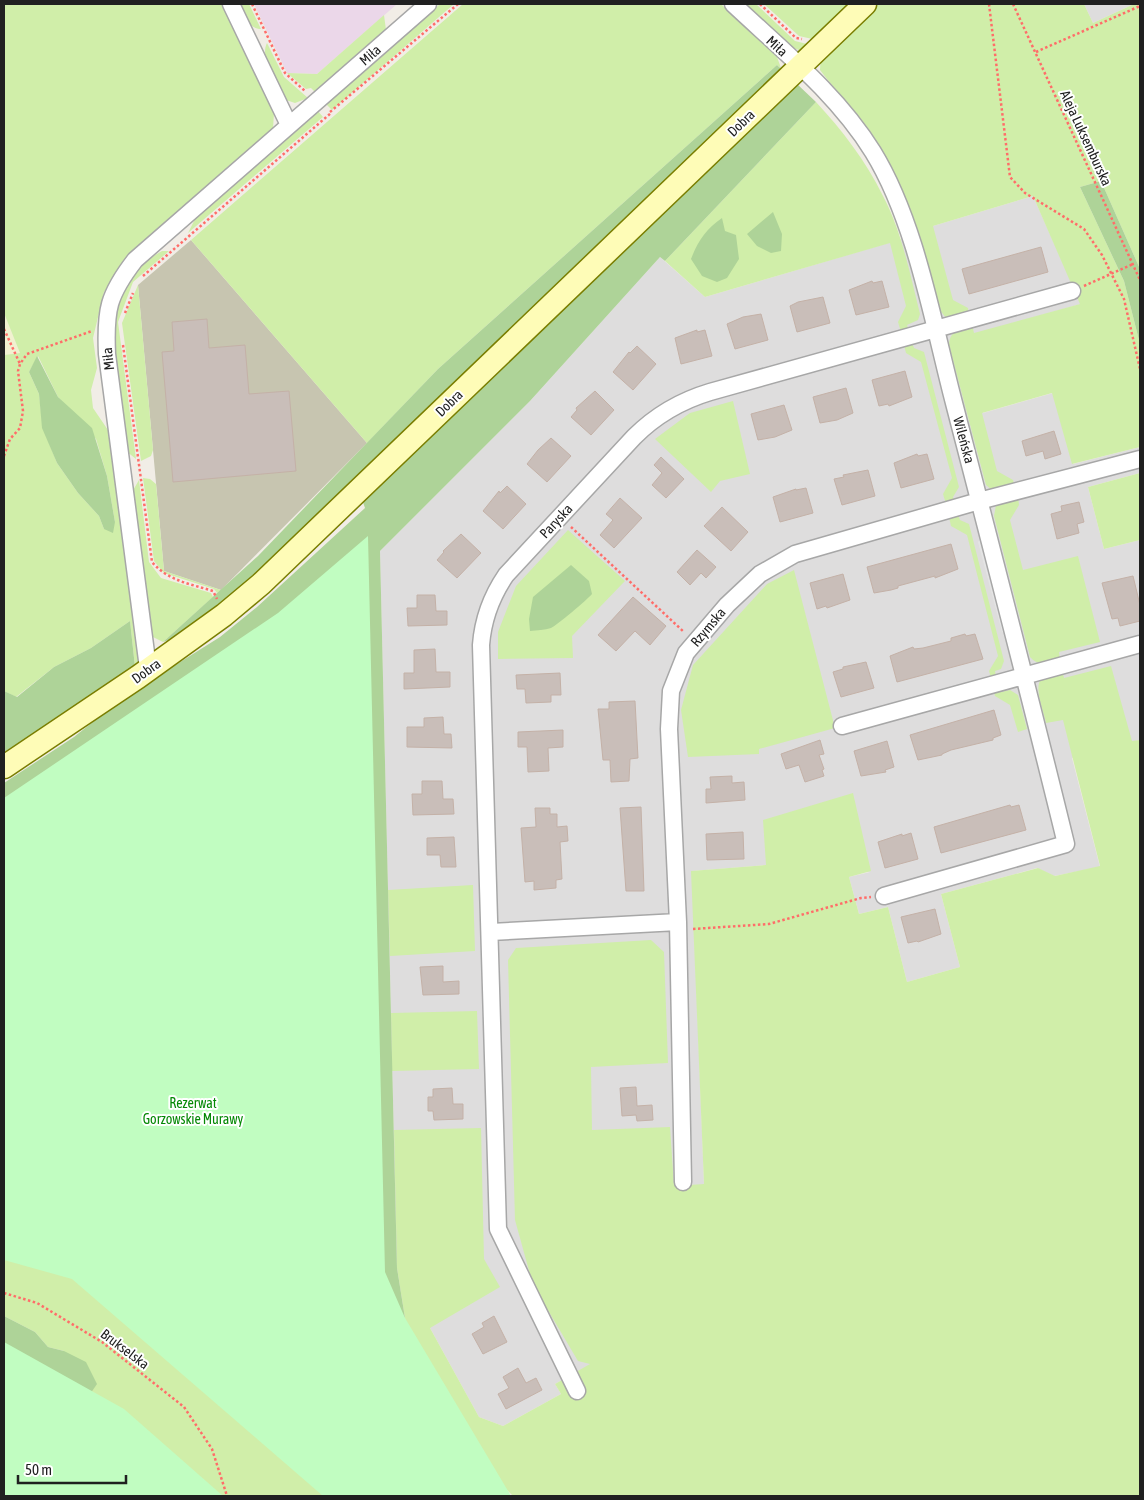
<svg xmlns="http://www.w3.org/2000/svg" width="1144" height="1500" viewBox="0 0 1144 1500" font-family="'Asap Condensed',sans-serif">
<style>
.residential{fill:#dedddd}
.industrial{fill:#ebd7e9}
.construction{fill:#c7c5b0}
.farmland{fill:#f1f1d0}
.grass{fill:#d0eea9;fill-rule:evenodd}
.forest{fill:#aed398}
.park{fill:#c1fdc1}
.parking{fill:#e4e4e4}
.building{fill:#c9beb9;stroke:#c4b1a7}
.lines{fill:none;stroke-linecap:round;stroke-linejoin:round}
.street-casing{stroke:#a7a7a7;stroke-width:19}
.secondary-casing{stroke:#7a7e00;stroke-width:25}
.path{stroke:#ff6d69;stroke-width:2.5;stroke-dasharray:2.5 2.5;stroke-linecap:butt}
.street{stroke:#fff;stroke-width:16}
.secondary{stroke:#fefcb7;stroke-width:22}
.labels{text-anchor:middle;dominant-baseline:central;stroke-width:4;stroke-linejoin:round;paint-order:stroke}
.street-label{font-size:14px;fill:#202020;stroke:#fff}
.park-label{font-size:14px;fill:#048805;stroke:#fff}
</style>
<rect width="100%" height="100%" fill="#f1ede6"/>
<path class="residential" d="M1084 4H1134L1093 23Z
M1033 196 1081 304 974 334 983 413 1053 393 1073 464 1140 447V473L1088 487 1104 549 1140 540V740L1072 758 1100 867 1054 876 1037 868 941 894 960 967 907 982 888 907 859 914 849 877 870 872 766 865 692 871 704 1184 652 1331 555 1384 561 1394 503 1426 479 1417 397 1268 380 551 530 401 660 257 705 297 919 234 933 226Z"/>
<path class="industrial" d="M254 4H397L317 74 287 73Z"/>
<path class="construction" d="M191 240 367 443 221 590 164 571 138 285Z"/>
<path class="farmland" d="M4 313 20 353 4 355Z"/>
<path class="grass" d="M4 4H222L274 113 273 129 131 254 104 292 93 338 97 368 91 390 93 408 108 430 140 663 135 667 130 621 91 648 54 667 16 697 4 691V355L20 353 4 313ZM38 356 58 397 96 439 107 476 115 522 104 529 99 516 78 493 57 463 43 428 39 394 29 372Z
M240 4H249L261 29C248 29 244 14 240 4Z
M440 4H454L332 110 325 103Z
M463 4H721L777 57 781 68 777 65 438 369 367 443 191 240Z
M745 4H756L795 41 811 45 799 50 790 47Z
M764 4H850L817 40 799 36Z
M876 4H1084L1093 23 1134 4H1140V269L1101 181 1080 187 1124 281 1140 344V447L1072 464 1052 393 982 413 997 471 1013 480 1015 487 992 490 986 485 949 345C950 330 959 330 972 325L974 333 1080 304 1033 196 933 226 953 300 968 308 969 315 946 318 939 309C924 251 909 194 877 142 862 116 838 94 820 70 820 43 857 21 876 4Z
M384 15 386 30 315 92 311 88 306 89 287 73 317 74Z
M267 43 284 77 308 98 295 103 286 100C277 87 259 58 267 43Z
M816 102C842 130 866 161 883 196 902 232 910 274 920 314L918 320 907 325 909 330 901 332 898 322 906 306 890 243 705 297 665 261Z
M317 110 323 117 188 233 195 219 207 207Z
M162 251H169L133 282 118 322 136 459 126 451C118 385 90 289 162 251Z
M138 285 153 450 151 456 141 461 122 323Z
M912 343 914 348 924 352 959 487 953 497 954 501 946 504 943 494 952 478 921 362 906 353 904 345Z
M733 401 750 474 720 481 711 492 655 439 690 413Z
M1140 473V540L1104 549 1088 487Z
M143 478 150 479 156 484 164 571 221 590 217 593 214 589 164 573 154 561Z
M139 480 149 562 161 578 211 593 213 597 163 642 153 637 150 630 132 492Z
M1018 497 1019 505 1010 520 1023 570 1078 556 1100 642 1059 652 1060 659C1048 663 1039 667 1030 657L994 516 996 505Z
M958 515 960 520 969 524 1004 661 1001 669 995 671 996 676 991 678 989 671 998 656 967 535 951 526 949 517Z
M568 530 625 581 572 636 573 658 498 659V632L516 586Z
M794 570 835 728 759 749V754L688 757 681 710 693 665 767 584Z
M1111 666 1132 741 1140 740V1496H513L499 1482 451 1496H73L64 1351 48 1347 35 1332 4 1316V1005L405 1318 397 1268 394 1130 481 1128 484 1259 500 1287 430 1328 479 1417 503 1426 561 1394 555 1384 590 1364 578 1361 533 1285 515 1220 508 960 516 948 651 940 664 952 668 1063 591 1067 592 1130 670 1127 674 1186 704 1184 691 871 766 865 763 820 853 793 871 871 849 877 859 914 888 907 907 982 960 967 941 894 1038 868 1055 876 1100 866 1063 720 1046 723C1044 712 1032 685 1043 677 1048 673 1056 672 1062 670L1064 678Z
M999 688 1001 692 1010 690 1018 695 1027 729 1018 732 1010 705 995 696 993 689Z
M473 885 475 951 390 956 388 890Z
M477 1011 479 1069 392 1071 391 1013Z"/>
<path class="forest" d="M777 65 816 102 665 261 660 257 530 401 380 551 397 1268 405 1318 4 1005V783L74 737 123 698 220 637 257 607 365 508 357 485 188 633 163 642 258 556 438 369Z
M1101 181 1140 269V344L1124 281 1080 187Z
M773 212 782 234 781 251 771 253 757 246 747 234Z
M722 218 725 231 736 235 739 259 727 278 717 282 702 276 691 259C698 241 706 229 722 218Z
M37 356 58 397 92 428 107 476 115 522 113 533 104 529 99 516 78 493 57 463 42 428 39 394 29 372Z
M571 565 589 581 592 594C588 599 556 626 551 628 545 630 537 630 530 631L529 619 533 597Z
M130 621 135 667 66 715 4 752V691L17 697 54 667 91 648Z
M4 1316 35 1332 48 1347 64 1351 86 1362 97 1384 75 1416 4 1496Z"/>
<path class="park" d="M368 536 385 1272 405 1318 511 1496H323L72 1279 4 1260V798L278 613Z
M4 1342 124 1409 223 1496H4Z"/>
<path class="parking" d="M983 535 1009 636 1002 632 978 542Z"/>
<path class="building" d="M1041 247 1048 272 969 294 962 269Z
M872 281 873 283 882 281 889 307 856 315 849 290Z
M823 297 830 323 797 332 790 306 798 302Z
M761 314 768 340 735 349 727 324 743 317Z
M207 319 209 348 245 345 249 394 289 391 296 471 173 482 162 352 174 351 172 322Z
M697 330V332L705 330 712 356 681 364 675 338Z
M637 346 656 364 633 390 613 372 629 352 630 353Z
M905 371 912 397 889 406 888 404 879 406 872 380Z
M846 388 853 413 837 420 820 423 813 397Z
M595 391 614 410 591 435 571 417 577 410 576 408Z
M784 405 792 430 775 437 758 440 751 414Z
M1054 431 1061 454 1045 459 1043 451 1026 456 1022 441Z
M551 438 571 456 547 482 527 464 538 450Z
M917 454 918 456 927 454 934 479 901 488 894 463Z
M661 457 684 479 666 498 652 485 662 473 654 465Z
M868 470 875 496 842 505 834 479 844 477 843 475Z
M507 486 526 504 503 529 483 511 499 491 500 493Z
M806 488 813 513 780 522 773 497 796 489V490Z
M620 498 642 518 614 548 600 535 613 520 606 514Z
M1079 502 1084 522 1077 524 1079 533 1057 539 1051 514 1062 511 1061 506Z
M722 507 748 532 731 551 704 526Z
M461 534 481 553 457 578 437 560 444 552 443 551Z
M951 544 958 569 935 578V576L898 586V588L891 590 874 593 867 567Z
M697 550 716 567 706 578 701 573 690 585 677 572Z
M843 574 850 600 827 608 826 606 817 609 810 583Z
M1133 576 1140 605V621L1120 626 1118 618 1112 619 1102 583Z
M417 595H435L436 611H447V625L408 626 407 608H417Z
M633 597 666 626 650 645 635 631 616 651 598 635Z
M965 634 966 636 975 634 983 659 897 682 890 656 913 647 914 649 923 648 951 641V638Z
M435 649 436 672H450V687L404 689V673H414V650Z
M866 662 874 688 841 697 833 672 843 669V667Z
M560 673 561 695H551V702L526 703 525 689H517L516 675Z
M635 701 638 758 630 759 629 781 611 782 610 760H603L598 709H609V702Z
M994 710 1001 735 993 738V740L951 750 942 754V755L918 760 910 735Z
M443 717 444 734H451L452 748 407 747V727H424V718Z
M563 730V747L548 748 549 771 528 772 527 747H518V732Z
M820 740 824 754 819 755 824 769 822 770 824 776 805 782 799 765 786 769 781 754Z
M887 741 894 767 885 770 886 772 861 776 854 751Z
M732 776V783L744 782 745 800 706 803V789H711L710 777Z
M422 781H442L443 799H453L454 814 413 815 412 794H422Z
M1010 805 1011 807 1019 805 1026 830 941 853 934 827Z
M641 807 644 891H626L620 808Z
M535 808H550V814H557V827L567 826 568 841 560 842 562 879 556 880V888L534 890V881L525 882 521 828 536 827Z
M743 832 744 859 707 860 706 834Z
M911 833 918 859 885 868 878 842 902 834V836Z
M454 837 456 867H441L440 855H427V838Z
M935 909 941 934 918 942 917 941 908 943 901 917Z
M443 966V982L459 981V994L423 995 420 967Z
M636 1087 637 1106 652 1105 653 1120 637 1121 636 1115 622 1116 620 1088Z
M452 1088 453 1104H463V1119L434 1120 433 1111H428V1097H433V1089Z
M494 1316 507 1342 483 1354 472 1334 484 1327 482 1323Z
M518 1368 526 1383 536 1378 542 1390 506 1409 498 1394 509 1388 503 1377Z"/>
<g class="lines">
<g class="street-casing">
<path id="street" d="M231 4 289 125
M733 4C782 50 837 94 873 152 916 222 933 323 954 403 992 550 1030 696 1066 844L884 896
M148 668 107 354C105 310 108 295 135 260L428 4
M842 726 1140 644
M491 932 678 922
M683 1182 678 922 669 729 671 691 686 653 727 605 760 574 795 554 979 501 1140 459
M577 1391 498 1229 481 645C483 618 491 597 506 575L634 437C656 415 680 401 710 392L1072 291"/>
</g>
<g class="secondary-casing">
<path id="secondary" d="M4 767 138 677 224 615 261 584 865 4"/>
</g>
<path class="path" d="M252 4 285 73 305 91
M760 4 796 38 802 39
M989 4 1010 177 1025 193 1084 229 1102 255 1124 299 1140 369
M1013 4 1140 280
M1036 52 1140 6
M330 112 458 4
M143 276 331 113
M1084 286 1133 264
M125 313 133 293
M4 329 20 364
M123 345 152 562C168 581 191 584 213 591L217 599
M4 456 10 439 20 428 23 411 18 371 20 364 27 354 92 331
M571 527 684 632
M693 929 769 924 861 898 871 897
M4 1293 37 1303 102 1342 184 1407 212 1449 227 1496"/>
<use href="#street" class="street"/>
<use href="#secondary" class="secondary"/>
</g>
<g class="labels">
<g class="street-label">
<text transform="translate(777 46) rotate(43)">Miła</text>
<text transform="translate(370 55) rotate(-41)">Miła</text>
<text transform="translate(741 123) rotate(-44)">Dobra</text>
<text transform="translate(1086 138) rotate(65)">Aleja Luksemburska</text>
<text transform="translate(108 359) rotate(-96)">Miła</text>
<text transform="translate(449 403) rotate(-44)">Dobra</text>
<text transform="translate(964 440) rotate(75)">Wileńska</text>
<text transform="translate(556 521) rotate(-47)">Paryska</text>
<text transform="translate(708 627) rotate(-50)">Rzymska</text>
<text transform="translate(146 671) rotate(-36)">Dobra</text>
<text transform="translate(125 1349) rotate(37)">Brukselska</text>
</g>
<g class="park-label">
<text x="193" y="1103">Rezerwat<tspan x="193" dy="16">Gorzowskie Murawy</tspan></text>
</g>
</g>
<rect width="1144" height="1500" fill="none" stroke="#202020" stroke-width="10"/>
<path d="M18 1475v8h108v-8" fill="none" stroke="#202020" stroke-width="2.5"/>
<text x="25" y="1475" font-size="15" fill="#202020" stroke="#ffffff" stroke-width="4" paint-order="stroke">50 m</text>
</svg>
